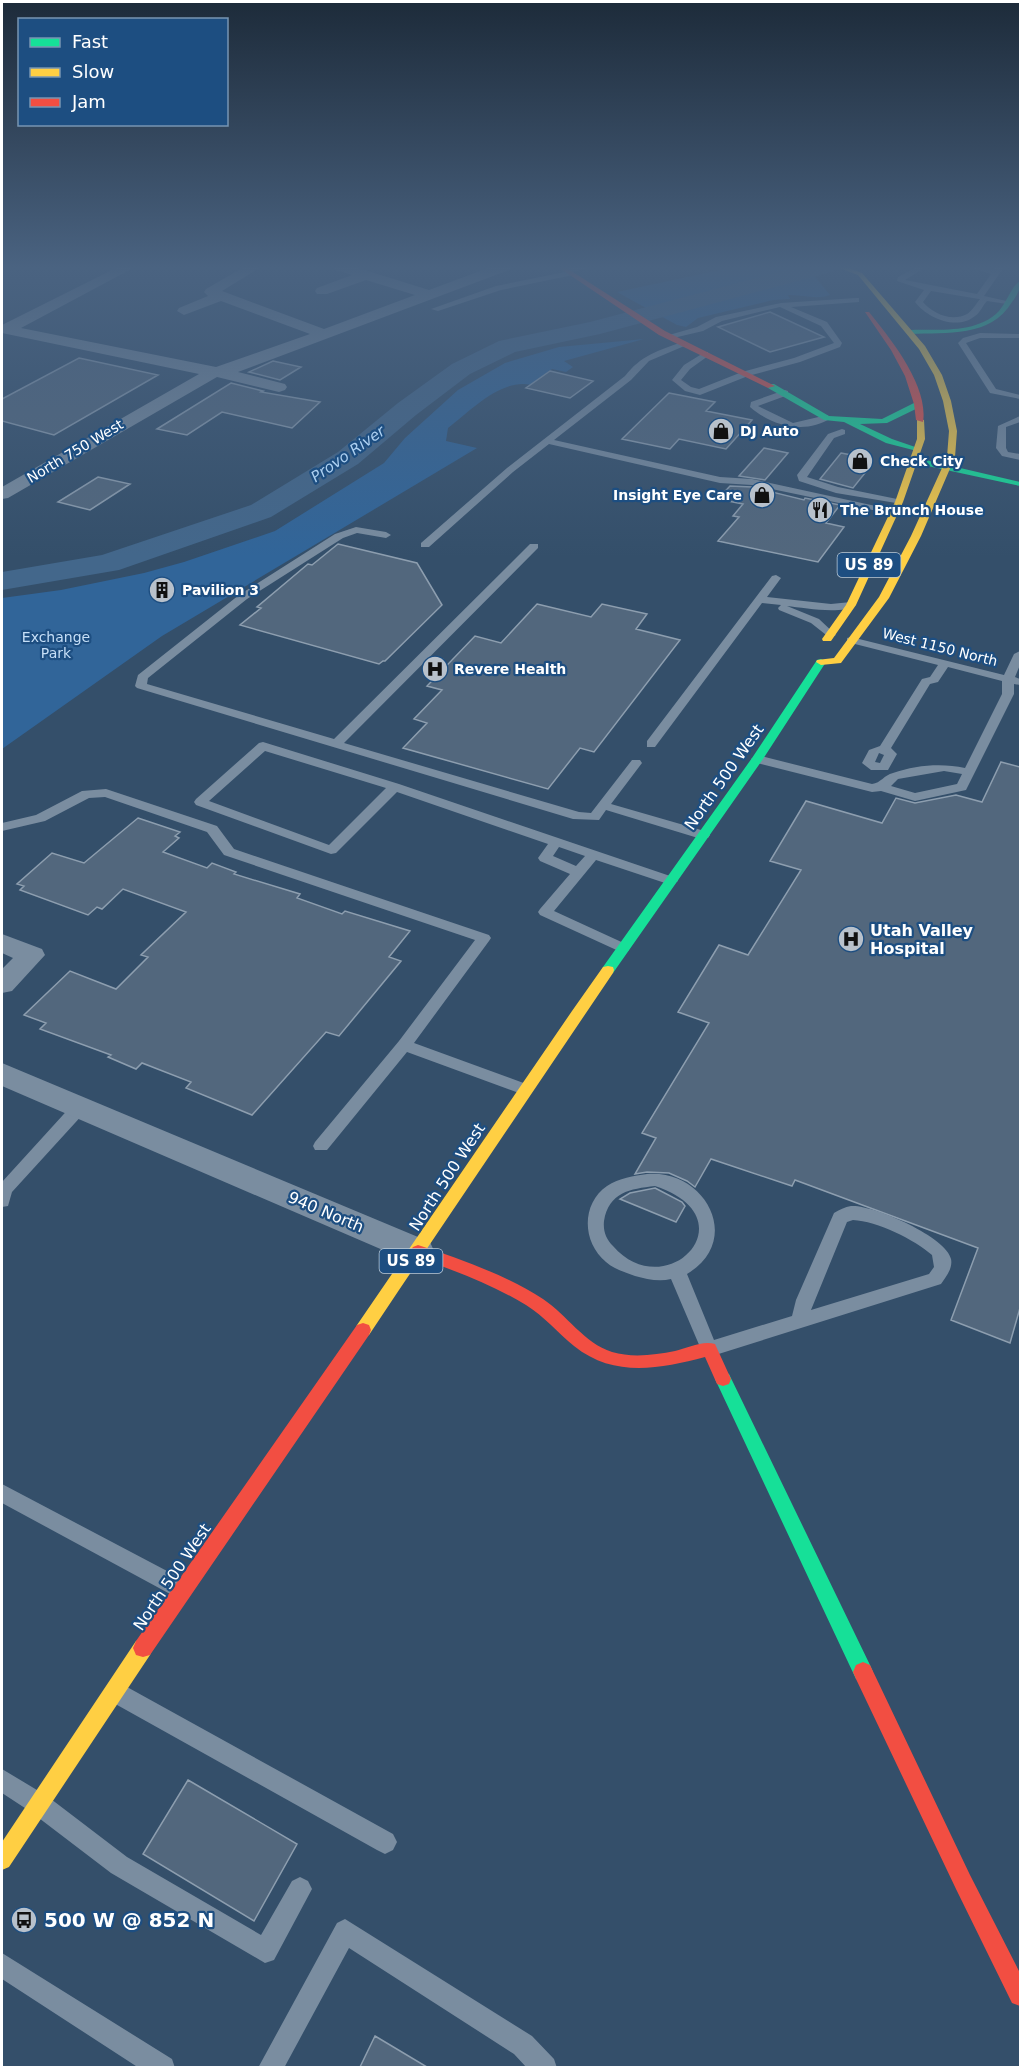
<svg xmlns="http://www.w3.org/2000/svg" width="1022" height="2069" viewBox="0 0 1022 2069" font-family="'DejaVu Sans',sans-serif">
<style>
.green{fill:#316599}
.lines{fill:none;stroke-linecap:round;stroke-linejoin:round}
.river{fill:#43678b;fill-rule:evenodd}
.building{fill:#52677d;stroke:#8d9eaf;stroke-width:1.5}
.lane{fill:#7a8da0;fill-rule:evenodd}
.street{fill:#7a8da0;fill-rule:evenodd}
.fast{fill:#16e098;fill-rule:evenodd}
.slow{fill:#ffcf43;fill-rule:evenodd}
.jam{fill:#f24e42;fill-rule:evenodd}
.labels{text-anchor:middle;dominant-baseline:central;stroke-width:4.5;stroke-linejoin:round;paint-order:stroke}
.far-poi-label{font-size:14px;font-weight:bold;fill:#fff;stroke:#1d4e81;text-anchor:start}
.far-street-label{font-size:14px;fill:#fff;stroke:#1d4e81}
.far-park-label{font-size:14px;fill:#c6dff7;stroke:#1d4e81}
.far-water-label{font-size:15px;font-style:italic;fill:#add0f1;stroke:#1d4e81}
.shield{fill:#1d4e81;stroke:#bbcad9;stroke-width:1.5}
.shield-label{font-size:15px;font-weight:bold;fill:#fff}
.street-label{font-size:16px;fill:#fff;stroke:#1d4e81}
.poi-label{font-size:16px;font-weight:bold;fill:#fff;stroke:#1d4e81;text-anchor:start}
.near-poi-label{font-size:20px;font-weight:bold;fill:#fff;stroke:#1d4e81;text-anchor:start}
</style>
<rect width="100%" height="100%" fill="#344f6a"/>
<path class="green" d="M734 267H807L830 295C817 300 803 295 788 295L790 299 773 300 698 318 686 327 677 325 617 292Z
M644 339 564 361 573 367 566 372 552 369 531 385C501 378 470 411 448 428L446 441 477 448 162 636 2 749V598L61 590 144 573 184 562 275 531 384 463 405 438 458 390 505 363 559 347Z"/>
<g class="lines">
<path class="river" d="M798 267H834L831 272 600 334 515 352 470 374 416 415 358 464 271 517 119 570 2 590V572L102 555 251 505 338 452 398 403 452 364 499 341 590 322Z"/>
</g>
<path class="building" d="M770 312 824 337 770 352 718 327Z
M79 358 158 375 54 435 2 421V399Z
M273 361 301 367 280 380 249 372Z
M550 371 593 381 570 398 526 388Z
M231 383 263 391 261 392 320 402 292 428 222 412 187 435 157 429Z
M669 393 715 402 706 411 752 420 726 449 679 439 670 449 622 439Z
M764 448 788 453 765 480 739 476Z
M841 453 862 457 869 468 853 488 820 479Z
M98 477 130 484 90 510 58 502Z
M730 486 752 487 804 500 805 498 840 505 826 523 844 527 818 562 718 541 739 517 733 516 743 504 718 499Z
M338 544 417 563 442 605 385 661H383L379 664 240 625 261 608 257 607 308 564 312 565Z
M537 604 591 617 602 604 647 614 636 629 680 640 594 752 580 748 548 789 403 748 427 723 414 719 442 690 427 686 475 636 501 643Z
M1001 762 1020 767V1308L1010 1343 951 1320 978 1248 795 1180 792 1186 711 1159 695 1187 687 1181 669 1173 647 1172 635 1174 656 1138 642 1133 709 1023 678 1012 719 945 748 955 801 870 770 861 806 801 882 823 896 798 915 803 956 795 982 802Z
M138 818 180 832 175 836 179 838 163 852 207 868 212 863 236 872 234 874 300 894 297 898 342 914 345 911 410 931 389 957 401 961 339 1036 326 1032 252 1115 186 1088 191 1082 142 1063 136 1069 108 1057 111 1055 40 1029 46 1023 24 1015 70 971 116 989 148 957 141 955 186 912 123 889 102 909 97 907 88 915 20 890 24 886 17 884 52 853 84 863Z
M655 1188 682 1202 685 1206 676 1222 620 1199 630 1193Z
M188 1780 297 1844 254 1921 143 1854Z
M375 2036 427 2067H360Z"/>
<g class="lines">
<path class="lane" d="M577 267H592L573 272V275L501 290 438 311 431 309 496 286 565 272V269Z
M917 267H926L905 280 977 294 991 274 969 267 994 270 996 267H1004L984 296 1011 302 1007 304 987 301C983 305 980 313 975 316 957 331 927 318 915 302L924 290 897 281 898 277ZM931 291 979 299H980C976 304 972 311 967 314 952 322 933 314 923 302Z
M856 298H859V302L791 307 827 322 842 343 840 347 800 362 748 376 700 395 685 391 672 380 684 365 705 352H708V356L690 369 681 380 691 387 699 389 742 372 794 358 834 343 821 326 780 307 722 321 703 331 669 339V335L697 327 716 317 781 303Z
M980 333 1020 334V338H980L966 343 996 389 1020 395V399L990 393 958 343 963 338Z
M682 342 689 344 649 361 631 380 554 440 720 477 752 479 894 510 899 513 897 515 752 485 720 483 549 444 513 472 429 547H421V543L507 468 625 376C640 356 659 350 682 342Z
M785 390 788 391V395L758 406 793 423 827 415 831 418C805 435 772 426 750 407L751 402Z
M1020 416V422L1006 427V448L1008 452 1020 454V460L1002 456 996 448 998 426Z
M842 429 845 430V434L834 438 807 477 838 487 902 500V504L836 493 799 481 797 475 828 434Z
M356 527 386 532 391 535 386 538 357 533 343 538 247 599 148 678 147 684 334 739 530 544H538V548L344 743 579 812 591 813 632 760H640L642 763 611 804 708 832 710 835 708 838H698L606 810 599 820 573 819 137 688 135 686 138 675 239 595 335 534Z
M776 575 781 578 767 597 831 604 851 602 856 605C842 615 805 608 787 606L819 619 836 635 830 638 811 623 779 610 778 608 781 605 762 603 655 747H647V741L772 576Z
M851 637 1004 675 1014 654 1020 651V665L1015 677 1020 679V685L1014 684V694L966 790 915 801 881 791 872 792 753 762 751 759 757 755 872 784C881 783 884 775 893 773 916 765 942 763 965 768L1002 694V681L948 667 938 682 930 684 891 748 897 754 888 770H871L862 763 869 750 880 746 922 679 930 677 938 665 847 642V638ZM879 753 884 755 880 763 875 762ZM944 771 962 774 957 784 915 793 891 786 898 779Z
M263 742 399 784 676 878 678 881 671 885 596 860 554 911 628 945 630 948 628 951 623 953 540 915 538 912 540 909 570 874 540 861 538 858 548 844 397 792 336 853 331 854 196 805 194 802 196 799 259 743ZM265 751 386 788 329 845 209 801ZM559 847 585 856 576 866 553 856Z
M106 789 217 826 234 849 489 935 491 938 489 941 414 1043 529 1085 532 1089 529 1093H519L407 1052 327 1150H315L313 1146 315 1142 399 1041 475 940 224 855 207 832 105 797 89 798 45 821 2 831V823L36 815 82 791Z
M79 1102 85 1104 87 1108 85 1112 12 1192 8 1206 2 1207V1182L73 1104Z
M647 1174C705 1169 744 1240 687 1274L714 1340 792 1316 796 1300 834 1213C839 1210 845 1207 851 1206 872 1204 947 1237 951 1259 953 1268 946 1277 941 1284L709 1357 703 1354 671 1279C659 1282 646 1279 635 1276 624 1272 614 1269 606 1262 582 1242 581 1204 607 1186 619 1178 634 1176 647 1174ZM655 1186C752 1218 666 1307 613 1246 606 1239 603 1231 604 1221 609 1192 630 1189 655 1186ZM853 1220C877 1221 915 1240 932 1255L934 1267 929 1274 811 1310 847 1222Z
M2 1484 186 1581 189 1588 186 1595 179 1598 172 1595 2 1503Z
M118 1682 393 1834 397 1842 393 1850 385 1854 377 1850 110 1701 107 1693 110 1685Z
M2 1769 47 1796 127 1857 261 1935 292 1881 300 1877 308 1881 312 1889 274 1960 265 1963 111 1873 31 1812 2 1793Z
M345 1919 532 2036 554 2059 557 2068H527L514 2054 349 1948 284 2068H258L337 1923Z
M2 1953 172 2059 175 2068H139L2 1979Z"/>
<path class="street" d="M118 267H135L21 328 216 367 310 334 221 301 184 315 177 311 179 308 208 296 204 292 206 289 244 267H261L222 291 324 329 415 295 366 280 327 294H317L315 291 317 288 352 275 336 270 334 267H355L429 290 491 267H511L509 270 238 372 285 384 287 387 285 390 279 392 217 377 8 498 2 499V487L199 374 2 333V325Z
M2 934 42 949 45 955 12 991 2 993V969L13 958 2 953Z
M2 1063 430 1242 434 1251 430 1260 418 1264 406 1260 2 1086Z"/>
<path class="fast" d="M1020 281C1021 289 1017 295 1012 302 990 338 947 332 910 334L906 332 910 330C939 329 977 334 999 311 1007 302 1011 287 1020 281Z
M768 384H774L829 416 882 419 916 402H922V406L887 423 860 424 892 439 921 449 917 451 886 443 844 422 824 420 768 388Z
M926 460 1020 482V486L923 465V461Z
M821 659 826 662 763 759 613 973H603L602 970 603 967 752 758 817 660Z
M723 1372 729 1374 870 1665 873 1672 870 1679 863 1682 856 1679 715 1379 717 1374Z"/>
<path class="slow" d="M837 267H846L862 273 925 346 942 375 951 401 957 431 955 457 921 536 889 598 841 663 821 665 816 662 817 660 834 658 879 597 911 536 947 457 949 431 943 401 934 375 919 349 858 275Z
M917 418 924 420 925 439 903 502 856 605 831 641H823L822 639 846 605 895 502 917 439Z
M608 966 613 967 614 970 613 973 399 1290 369 1335 363 1337 357 1335 355 1330 357 1325 572 1011 603 967Z
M143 1639 150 1641 153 1648 150 1655 9 1867 2 1870V1842L136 1641Z"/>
<path class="jam" d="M558 267H565L665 331 775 386 768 388 659 335Z
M865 312H869C890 338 929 386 923 422L916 420 914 404 905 376 891 350Z
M418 1245C460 1259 506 1275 543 1299 567 1315 584 1343 612 1352 632 1358 655 1355 675 1351 687 1348 703 1340 715 1344L731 1379 729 1384 723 1386 717 1384 705 1357C659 1369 614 1378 574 1346 558 1333 544 1316 526 1305 490 1283 451 1270 413 1255L410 1251 413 1247Z
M363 1323 369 1325 371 1330 369 1335 150 1655 143 1657 136 1655 133 1648 136 1641 357 1325Z
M863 1662 870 1665 970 1875 1020 1973V2006L1012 2003 956 1889 856 1679 853 1672 856 1665Z"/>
</g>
<linearGradient id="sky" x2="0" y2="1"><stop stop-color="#1d2b3a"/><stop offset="0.48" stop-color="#4a6381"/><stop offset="1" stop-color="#4a6381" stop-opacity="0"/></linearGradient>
<rect width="1022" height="557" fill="url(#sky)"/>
<defs>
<g id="shop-disc" transform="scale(1.35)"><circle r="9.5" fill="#b8c1cb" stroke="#1d4e81"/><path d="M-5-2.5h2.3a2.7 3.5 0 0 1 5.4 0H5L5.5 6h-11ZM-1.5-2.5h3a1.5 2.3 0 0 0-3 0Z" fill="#111"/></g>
<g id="restaurant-disc" transform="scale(1.35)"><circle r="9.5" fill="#b8c1cb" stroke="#1d4e81"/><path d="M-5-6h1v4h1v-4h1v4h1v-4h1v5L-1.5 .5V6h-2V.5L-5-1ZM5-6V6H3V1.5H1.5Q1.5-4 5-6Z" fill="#111"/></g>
<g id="building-disc" transform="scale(1.35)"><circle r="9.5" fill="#b8c1cb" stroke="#1d4e81"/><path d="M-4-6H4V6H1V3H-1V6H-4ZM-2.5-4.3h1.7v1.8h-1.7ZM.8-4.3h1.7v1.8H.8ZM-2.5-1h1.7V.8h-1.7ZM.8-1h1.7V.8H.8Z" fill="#111"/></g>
<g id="hospital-disc" transform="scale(1.35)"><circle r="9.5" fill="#b8c1cb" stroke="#1d4e81"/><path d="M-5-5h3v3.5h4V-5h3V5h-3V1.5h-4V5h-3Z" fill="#111"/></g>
<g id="bus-disc" transform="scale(1.35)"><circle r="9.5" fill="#b8c1cb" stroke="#1d4e81"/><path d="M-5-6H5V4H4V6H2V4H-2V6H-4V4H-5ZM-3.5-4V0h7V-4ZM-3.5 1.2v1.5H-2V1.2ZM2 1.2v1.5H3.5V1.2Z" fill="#111"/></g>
</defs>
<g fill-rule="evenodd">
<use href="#shop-disc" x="721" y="431"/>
<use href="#shop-disc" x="860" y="461"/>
<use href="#shop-disc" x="762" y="495"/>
<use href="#restaurant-disc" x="820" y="510"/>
<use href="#building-disc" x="162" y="590"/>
<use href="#hospital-disc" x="435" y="669"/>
<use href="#hospital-disc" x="851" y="939"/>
<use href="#bus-disc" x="24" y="1920"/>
</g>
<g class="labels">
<g class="far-poi-label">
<text x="740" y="431">DJ Auto</text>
<text x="880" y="461">Check City</text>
<text x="742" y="495" text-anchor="end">Insight Eye Care</text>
<text x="840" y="510">The Brunch House</text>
<text x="182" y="590">Pavilion 3</text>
<text x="454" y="669">Revere Health</text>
</g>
<g class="far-street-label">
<text transform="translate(75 451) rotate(-31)">North 750 West</text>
<text transform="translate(940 647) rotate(14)">West 1150 North</text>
</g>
<g class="far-park-label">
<text x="56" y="637">Exchange<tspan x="56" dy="16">Park</tspan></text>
</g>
<g class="far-water-label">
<text transform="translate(348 454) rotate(-35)">Provo River</text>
</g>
<g class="shield">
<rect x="837.5" y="553" width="63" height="24" rx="4.5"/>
<rect x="379.5" y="1249" width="63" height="24" rx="4.5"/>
</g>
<g class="shield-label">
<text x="869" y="565">US 89</text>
<text x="411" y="1261">US 89</text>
</g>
<g class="street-label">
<text transform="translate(724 777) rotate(-55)">North 500 West</text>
<text transform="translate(447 1177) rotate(-57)">North 500 West</text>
<text transform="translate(326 1212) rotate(23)">940 North</text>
<text transform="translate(172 1577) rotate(-56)">North 500 West</text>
</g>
<g class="poi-label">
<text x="870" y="930">Utah Valley<tspan x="870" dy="18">Hospital</tspan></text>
</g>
<g class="near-poi-label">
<text x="44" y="1920">500 W @ 852 N</text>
</g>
</g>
<rect width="1022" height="2069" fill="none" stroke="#ffffff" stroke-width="6"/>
<rect x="18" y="18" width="210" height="108" fill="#1d4e81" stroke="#7795b3" stroke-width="1.5"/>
<rect x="30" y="38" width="30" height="9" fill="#16e098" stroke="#7795b3" stroke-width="1.5"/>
<text x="72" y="48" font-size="18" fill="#ffffff">Fast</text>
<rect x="30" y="68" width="30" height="9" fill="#ffcf43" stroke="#7795b3" stroke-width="1.5"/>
<text x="72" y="78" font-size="18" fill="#ffffff">Slow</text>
<rect x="30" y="98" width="30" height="9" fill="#f24e42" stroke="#7795b3" stroke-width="1.5"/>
<text x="72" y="108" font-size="18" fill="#ffffff">Jam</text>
</svg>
